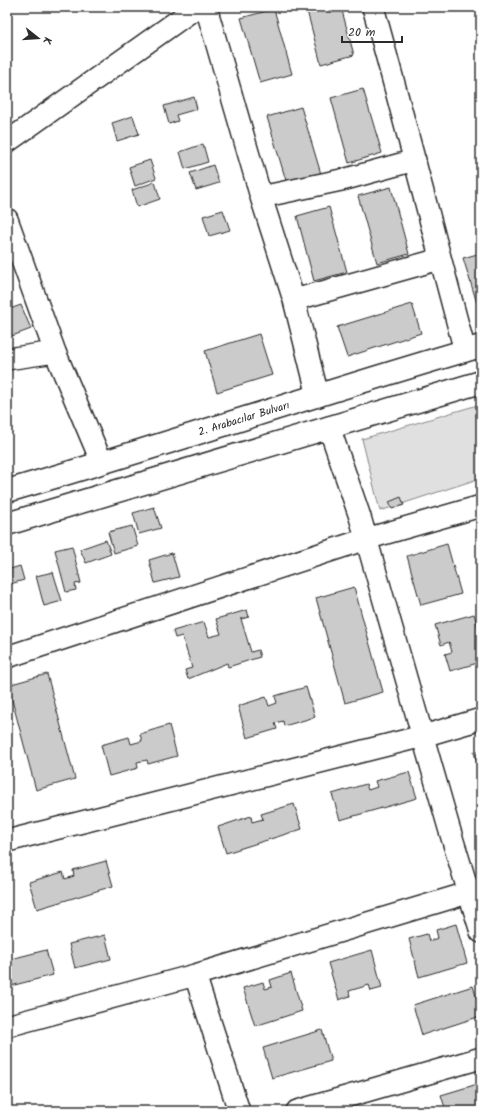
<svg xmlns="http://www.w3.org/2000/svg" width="488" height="1118" viewBox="0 0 488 1118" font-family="Kalam,sans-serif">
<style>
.green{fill:#e0e0e0;stroke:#868686}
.building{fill:#cbcbcb;stroke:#2b2b2b}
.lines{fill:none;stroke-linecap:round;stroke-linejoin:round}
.minor-casing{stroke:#2b2b2b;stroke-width:24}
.major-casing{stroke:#2b2b2b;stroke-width:25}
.minor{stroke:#fff;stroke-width:21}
.major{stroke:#fff;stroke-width:22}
.labels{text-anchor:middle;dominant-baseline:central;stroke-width:3;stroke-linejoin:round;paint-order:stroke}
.street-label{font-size:11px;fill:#2b2b2b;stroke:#fff}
</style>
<rect width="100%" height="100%" fill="#fff"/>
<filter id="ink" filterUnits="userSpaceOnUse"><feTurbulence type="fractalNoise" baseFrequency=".025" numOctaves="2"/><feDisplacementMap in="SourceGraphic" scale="8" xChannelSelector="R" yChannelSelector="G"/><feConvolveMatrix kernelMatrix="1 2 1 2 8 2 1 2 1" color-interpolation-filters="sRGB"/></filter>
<g filter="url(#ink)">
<path class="green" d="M481 404V478L380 511 362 439Z"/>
<path class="building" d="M306 7H341L354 55 321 64Z
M274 9 292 74 260 83 241 18Z
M363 89 382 153 349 163 331 98Z
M194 97 197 109 176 115 178 121 169 124 164 106Z
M301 107 321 174 287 184 267 117Z
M133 116 139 134 117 141 112 123Z
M203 144 208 162 185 169 180 152Z
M150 160 156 178 135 186 129 167Z
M213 165 219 183 196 190 190 173Z
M155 182 160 199 137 207 132 190Z
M391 187 409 254 377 263 358 196Z
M329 207 347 272 314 281 297 216Z
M223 210 230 230 209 236 203 216Z
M481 253V316L463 258Z
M412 304 421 333 347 357 337 327Z
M21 305 31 329 12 336 7 322V310Z
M259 334 272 375 217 392 205 351Z
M401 497 404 505 392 509 389 502Z
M154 507 161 528 139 534 133 513Z
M132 526 138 546 114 553 108 532Z
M106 540 111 554 86 563 80 549Z
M447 544 461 594 421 605 407 556Z
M72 546 81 583 75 584 76 590 66 592 55 550Z
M172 553 179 577 155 583 149 560Z
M20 566 24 580 7 585V570Z
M53 572 62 601 44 606 36 576Z
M354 587 383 692 345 703 316 598Z
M247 610 249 617 241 619 251 652 258 650 260 657 228 667 227 663 188 679 185 670 192 668 182 636 175 638 173 631 204 622 209 637 221 634 216 619Z
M474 614 481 637V662L450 671 445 654 452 652 449 642 441 645 435 625Z
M47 674 75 779 36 790 8 685Z
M306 687 315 717 284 726 283 721 275 723 277 729 247 738 238 706 266 697 269 706 277 703 275 696Z
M169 725 177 756 148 764 147 760 137 762 138 768 109 776 101 745 129 737 131 744 142 741 140 734Z
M481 750V778L474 752Z
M409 772 417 798 340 820 332 794 366 784 368 790 377 787 375 781Z
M294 804 302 829 226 853 218 827 251 816 252 822 263 819 261 814Z
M106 861 113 886 37 909 29 882 63 872 65 879 74 876 73 870Z
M456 924 467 963 419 977 409 939 427 934 429 941 438 938 436 930Z
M105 935 111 959 75 968 69 944Z
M46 950 53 975 7 987V960Z
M372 950 382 988 371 991 369 985 349 991 350 996 339 1000 328 963Z
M291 973 302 1011 255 1026 243 988 263 982 265 989 272 987 270 980Z
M473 986 481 1012V1016L422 1035 413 1005Z
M322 1030 331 1061 272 1078 263 1048Z
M481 1083V1111H446L441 1095Z"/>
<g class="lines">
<g class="minor-casing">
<path id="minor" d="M206 7 261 197 294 300 318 396
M373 7C405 121 434 236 465 351
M7 142 197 7
M261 197 346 179 415 160
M7 219 55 352 102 463
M294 300 440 259
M7 359 55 352
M329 427 360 517 449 828 481 932
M7 657 366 539 481 506
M7 841 423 736 481 719
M7 1026 195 975
M239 1111 195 975 481 889
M297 1111 481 1058"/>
</g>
<g class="major-casing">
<path id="major" d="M7 491C166 445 322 392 481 346
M7 524 481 382"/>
</g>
<use href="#minor" class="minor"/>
<use href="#major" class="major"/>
</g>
</g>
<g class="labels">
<g class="street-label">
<text transform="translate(244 419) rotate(-17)">2. Arabacılar Bulvarı</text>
</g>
</g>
<rect width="488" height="1118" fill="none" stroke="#fff" stroke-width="24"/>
<rect x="12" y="12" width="464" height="1094" fill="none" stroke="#2b2b2b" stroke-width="1.5" filter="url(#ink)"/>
<g transform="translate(38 38) rotate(107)" stroke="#ffffff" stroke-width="3" paint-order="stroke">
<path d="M0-3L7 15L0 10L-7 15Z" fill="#2b2b2b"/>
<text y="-6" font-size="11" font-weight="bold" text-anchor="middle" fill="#2b2b2b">K</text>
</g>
<path d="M342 36v6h60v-6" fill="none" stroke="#2b2b2b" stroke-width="2"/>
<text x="348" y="36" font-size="12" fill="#2b2b2b" stroke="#ffffff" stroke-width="3" paint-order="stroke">20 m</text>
</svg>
